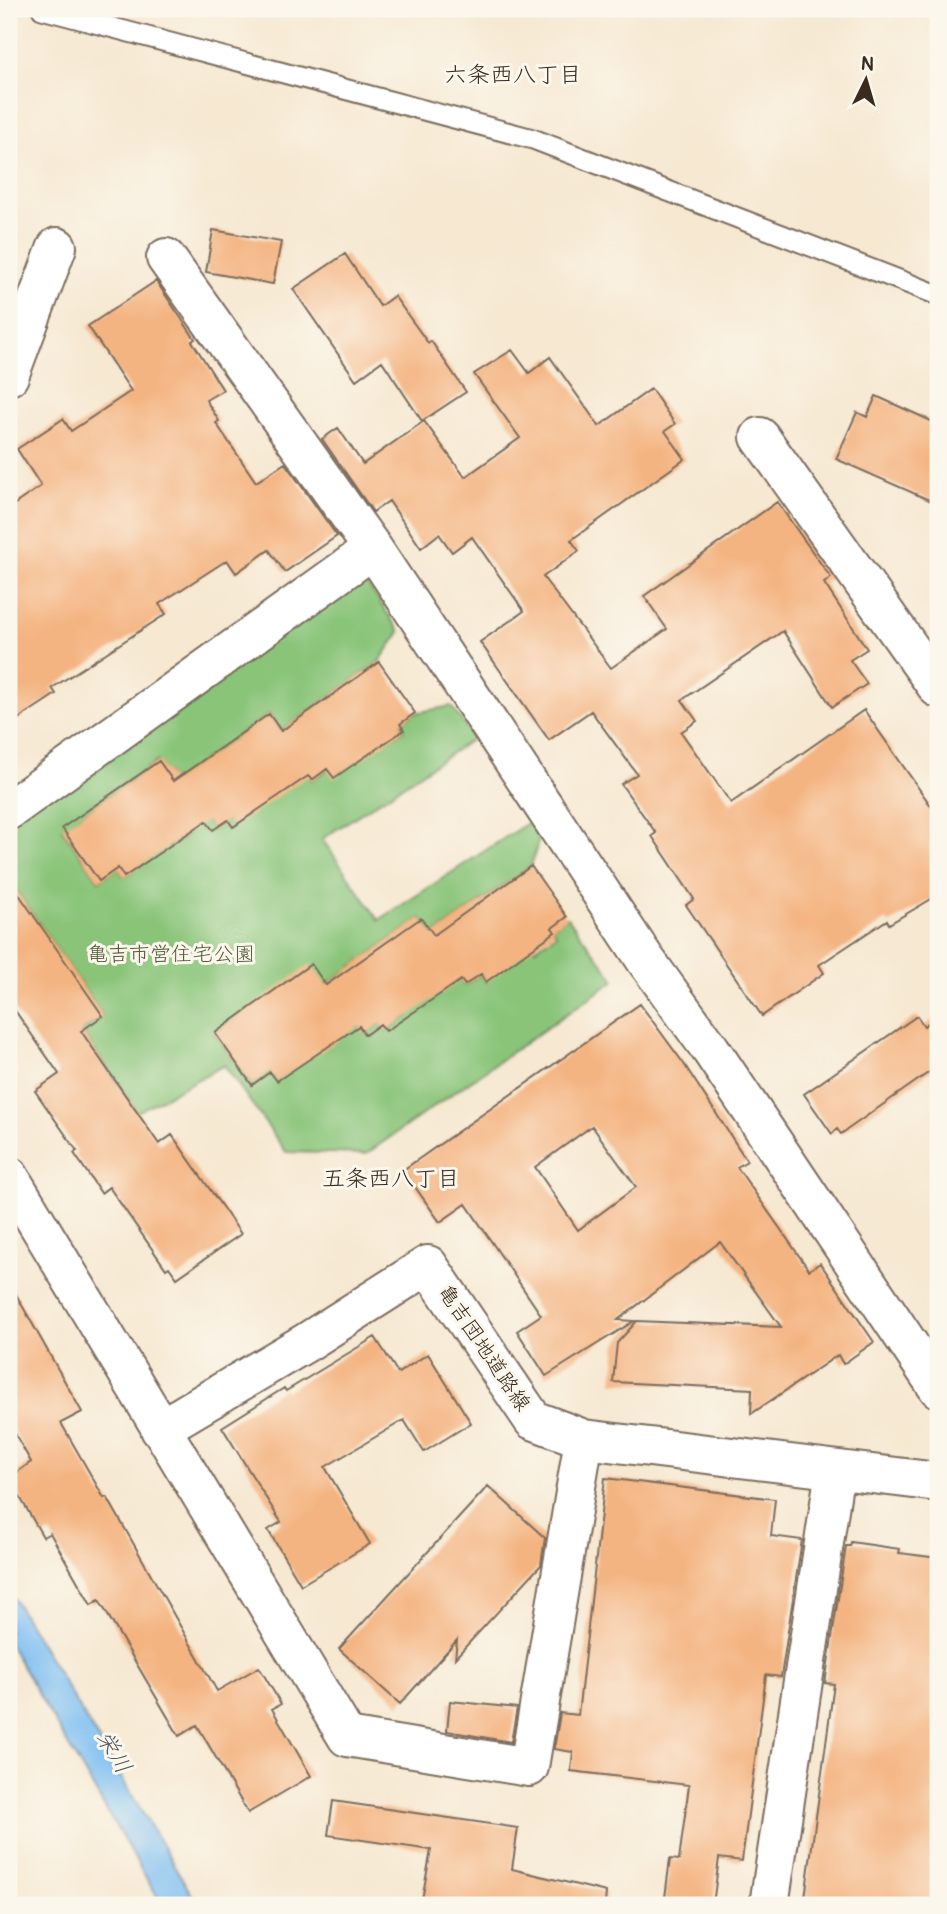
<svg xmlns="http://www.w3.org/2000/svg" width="947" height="1914" viewBox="0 0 947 1914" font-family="Pangolin,'Klee One',sans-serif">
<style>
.green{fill:#89c479;stroke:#62774c;stroke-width:2}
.water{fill:#7dbef2;stroke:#5c7488;stroke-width:2}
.building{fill:#f4b481;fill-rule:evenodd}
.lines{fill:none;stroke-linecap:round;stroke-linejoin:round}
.lane-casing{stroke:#7c6c5d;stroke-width:23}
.street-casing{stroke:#7c6c5d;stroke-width:42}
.lane{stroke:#fff;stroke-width:19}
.street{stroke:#fff;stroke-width:38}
.labels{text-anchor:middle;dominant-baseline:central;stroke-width:6;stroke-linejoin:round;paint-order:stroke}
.park-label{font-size:21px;fill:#525839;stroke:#fbf7ec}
.street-label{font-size:21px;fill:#3b2a1e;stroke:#fbf7ec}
.neighbourhood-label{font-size:23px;fill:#3b2a1e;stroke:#fbf7ec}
.water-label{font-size:23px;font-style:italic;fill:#4f565e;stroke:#fbf7ec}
</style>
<rect width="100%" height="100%" fill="#fbf7ec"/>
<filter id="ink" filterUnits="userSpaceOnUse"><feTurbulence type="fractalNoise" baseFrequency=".0143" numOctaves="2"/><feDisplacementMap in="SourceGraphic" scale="14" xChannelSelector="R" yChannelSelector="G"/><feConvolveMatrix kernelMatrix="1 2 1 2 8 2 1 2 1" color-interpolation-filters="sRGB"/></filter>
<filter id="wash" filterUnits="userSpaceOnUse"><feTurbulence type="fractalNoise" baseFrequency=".00686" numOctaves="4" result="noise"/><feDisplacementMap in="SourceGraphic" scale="28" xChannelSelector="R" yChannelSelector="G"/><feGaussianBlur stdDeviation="1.57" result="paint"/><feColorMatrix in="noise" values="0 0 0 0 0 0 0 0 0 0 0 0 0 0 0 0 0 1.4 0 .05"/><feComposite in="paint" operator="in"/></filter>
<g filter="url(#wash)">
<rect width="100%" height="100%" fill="#f6e8d1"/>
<path class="green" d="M353 563 400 632 379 662 281 731 269 714 173 781 158 761 62 829 99 881 118 868 124 877 143 863 160 835 169 847 188 834 201 814 213 830 303 767 312 780C341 759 375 750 404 730L400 724 415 713 451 706 474 738 322 839 379 920 529 822 539 839 531 866 434 935 421 918 326 985 215 1034 252 1085 354 1018 365 1034 380 1024 387 1031 406 1017 455 971 465 985 481 974 486 982 526 937 535 949 556 934 552 928 567 917 615 980 366 1154 286 1152 224 1065 137 1112 81 1031 103 1016 9 880V810Z"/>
<path class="water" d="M9 1591 198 1905H162L9 1644Z"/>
<g id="blocks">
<path class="building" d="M213 230 281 242 273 284 206 272Z
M345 254 380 306 394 296 428 343 431 341 466 392 422 421 382 361 356 380 293 289Z
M156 281 195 339 192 341 223 390 206 400 219 421 216 423 256 482 285 463 337 536 285 572 269 550 236 573 227 560 159 604 166 614 52 688 56 694 9 725V508L41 486 17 449 63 419 71 431 131 391 88 326Z
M512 350 529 373 550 357 599 426 651 389 675 424 665 431 685 459 571 540 579 551 543 577 611 668 667 629 644 596 777 502 831 578 824 583 867 649 850 660 867 684 832 707 783 631 682 700 697 721 681 732 731 803 864 710 938 816V895L889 924 887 920 819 965 824 973 762 1016 686 905 694 899 652 836 656 833 621 784 637 774 591 711 549 740 480 642 524 611 472 537 452 552 439 534 421 548 389 501 373 512 322 439 338 428 363 464 424 421 465 477 520 438 474 374Z
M876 396 938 424V504L836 459 857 412 867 417Z
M379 662 415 713 400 724 404 730 334 778 327 769 312 780 308 776 233 827 228 820 213 830 206 821 124 877 118 868 99 881 62 828 159 761 173 781 269 714 281 731Z
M531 866 567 917 552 928 555 932 486 982 481 974 465 985 461 980 386 1031 380 1024 365 1035 359 1026 277 1081 270 1072 252 1085 215 1033 311 964 326 985 421 918 434 935Z
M9 880 103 1016 81 1031 159 1144 172 1135 241 1234 177 1278 169 1267 166 1269 109 1187 101 1193 74 1153 77 1151 35 1091 59 1074 9 1002Z
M640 1004 684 1064 747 1161 737 1167 809 1270 820 1263 874 1342 843 1364 838 1355 751 1414 752 1389 613 1382 617 1343 637 1321 781 1327 720 1242 618 1320 634 1321 546 1376 517 1331 541 1315 466 1204 440 1222 403 1170ZM592 1126 636 1187 578 1230 535 1167Z
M917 1016 924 1026 938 1016V1066L841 1134 837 1129 832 1134 804 1094Z
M9 1282 82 1412 61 1423 104 1498 107 1497 217 1691 259 1667 281 1704 272 1709 311 1776 248 1813 197 1725 179 1736 99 1600 91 1605 50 1533 43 1537 9 1478 31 1462 9 1423Z
M375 1337 398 1373 428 1354 471 1423 424 1452 404 1420 325 1467 370 1544 301 1585 268 1530 281 1522 222 1427 284 1388 286 1391Z
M605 1478 775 1499 771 1536 802 1540 781 1677 766 1675 742 1861 719 1858 713 1905H664L670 1859 679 1860 689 1785 571 1771 573 1752 554 1749 560 1713 578 1715Z
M488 1486 545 1538 541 1565 455 1658 457 1640 400 1704 339 1649Z
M851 1542 900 1549 899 1553 938 1558V1905H804L834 1684 825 1683 846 1546H850Z
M450 1701 517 1708 511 1742 447 1731Z
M333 1801 518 1828 512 1869 606 1892 605 1905H421L431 1850 328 1835Z"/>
</g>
</g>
<g filter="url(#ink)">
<use href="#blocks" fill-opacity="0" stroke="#7c6c5d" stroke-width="2"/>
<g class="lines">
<g class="lane-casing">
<path id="lane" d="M42 9 533 139 938 295"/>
</g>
<g class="street-casing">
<path id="street" d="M166 258 373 549 645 959 711 1050 938 1388
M9 376 57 247
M760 437 938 688
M9 810 373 549
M9 1176 347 1737 529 1767 584 1439
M160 1429 307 1342 428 1265 533 1420 584 1439 938 1482
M769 1905 835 1470"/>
</g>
<use href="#lane" class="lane"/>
<use href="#street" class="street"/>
</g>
</g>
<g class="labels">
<g class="park-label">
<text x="171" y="954">亀吉市営住宅公園</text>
</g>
<g class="street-label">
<text transform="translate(484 1348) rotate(56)">亀吉団地道路線</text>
</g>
<g class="neighbourhood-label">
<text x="513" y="74">六条西八丁目</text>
<text x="391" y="1178">五条西八丁目</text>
</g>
<g class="water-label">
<text transform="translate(114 1752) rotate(59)">栄川</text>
</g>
</g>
<rect width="947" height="1914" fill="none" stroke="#fbf7ec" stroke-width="35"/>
<g transform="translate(866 80) rotate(5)" stroke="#fbf7ec" stroke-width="5" paint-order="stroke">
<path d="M0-5L12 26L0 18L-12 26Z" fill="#3b2a1e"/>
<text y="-10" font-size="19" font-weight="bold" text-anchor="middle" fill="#3b2a1e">N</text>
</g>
</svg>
